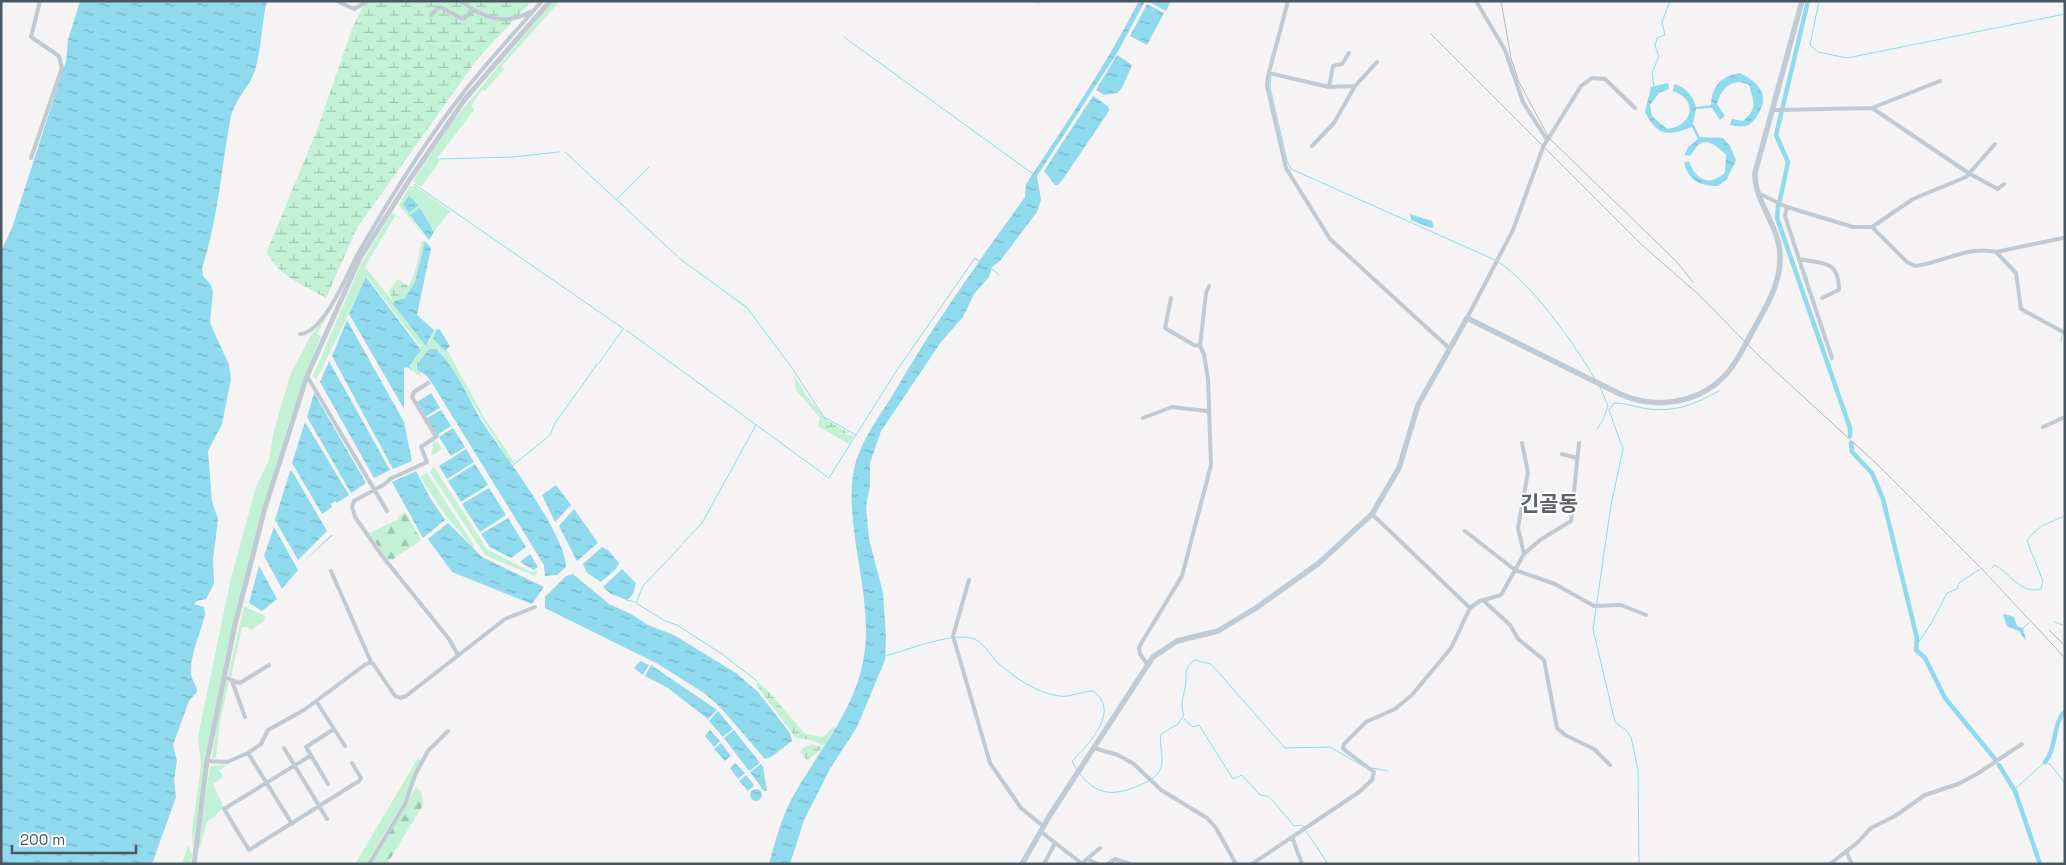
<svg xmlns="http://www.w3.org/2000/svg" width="2066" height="865" viewBox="0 0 2066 865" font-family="'Space Grotesk','Noto Sans KR',sans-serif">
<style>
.grass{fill:#c3f1d5}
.forest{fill:url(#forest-firs)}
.wetland{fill:url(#wetland-marsh)}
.water{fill:url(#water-ripples)}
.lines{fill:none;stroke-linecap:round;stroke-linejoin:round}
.stream{stroke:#90daee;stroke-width:1}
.canal{stroke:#90daee;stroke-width:4.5}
.minor{stroke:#c1cad2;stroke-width:4}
.tertiary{stroke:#c1cad2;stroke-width:5}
.secondary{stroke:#c1cbd6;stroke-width:5.5}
.rail{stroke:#b5b8bd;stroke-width:1}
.labels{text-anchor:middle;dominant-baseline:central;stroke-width:4;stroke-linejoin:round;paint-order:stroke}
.quarter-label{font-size:21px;font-weight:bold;fill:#5f6368;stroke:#fff}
</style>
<defs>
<pattern id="forest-firs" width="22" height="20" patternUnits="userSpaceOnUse" patternTransform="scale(1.25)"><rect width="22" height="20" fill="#c3f1d5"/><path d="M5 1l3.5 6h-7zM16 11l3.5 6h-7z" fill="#a0c6b0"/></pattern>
<pattern id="wetland-marsh" width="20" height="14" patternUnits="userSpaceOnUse" patternTransform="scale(1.25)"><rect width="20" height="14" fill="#c3f1d5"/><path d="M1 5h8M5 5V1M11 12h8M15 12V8" fill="none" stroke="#a0c6b0"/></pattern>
<pattern id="water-ripples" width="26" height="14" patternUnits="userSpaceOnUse" patternTransform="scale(1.25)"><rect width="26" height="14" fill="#90daee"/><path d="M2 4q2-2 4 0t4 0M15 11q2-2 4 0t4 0" fill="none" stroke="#78b4c4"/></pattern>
</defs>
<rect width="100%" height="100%" fill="#f5f3f3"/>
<path class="grass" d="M553 1H560L502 66 504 69 485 91 482 90 471 106 474 110 438 157 440 161 421 187 413 181 451 123Z
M410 186H415L450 211 434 232 433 228 410 216 426 238 399 205Z
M392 213 405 221 395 216 365 267 391 299C415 293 416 263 422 241H425C420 259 418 291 401 300L428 344 434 330 437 329 433 339 447 350 484 417 514 462 511 464 441 353 429 349 416 365 422 377 412 371 409 366 421 349 420 346 367 277 316 380 313 376 361 264Z
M680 256 745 305 761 324 744 305Z
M326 317 317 334 321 336C282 430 258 527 236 626 219 700 203 773 193 848L192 830 201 765 198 736 231 578 256 487 269 460 274 430 291 373 311 335Z
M794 375 806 395 827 420 825 421 838 433 854 436 849 444 818 426 820 418 796 390Z
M434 441 438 443 442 449 434 455H431Z
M434 467 487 549 531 572 537 571V574L534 576 485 555 430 472Z
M427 473 473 544 474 549 446 516 420 477Z
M244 606 265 616 264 621 251 630 248 627H242L231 677 228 676Z
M226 681H229L220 722 216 758H212L217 721Z
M417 755 421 761 402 804 366 864H355L418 758Z
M229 764 219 770 223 777 213 784 224 808 207 822 200 848 198 847 210 766Z
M188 845 192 855 191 864H182Z"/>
<path class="forest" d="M405 512 421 540 392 560H388L369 533 397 520 398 517Z
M416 787 422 793 423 805 387 864H371Z"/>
<path class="wetland" d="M366 1H532L478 58 357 228 326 298C306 286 275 275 267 251L317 130 352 29Z
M398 279 408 286C405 294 399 296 392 299L389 290Z
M827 420 850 434 830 432 822 428Z
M757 681 769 692 805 734 823 737 834 726 835 728 824 746 812 740 796 738 757 686Z
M813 744 823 748 807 760 800 752 804 747Z"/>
<path class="water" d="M80 1H267C261 24 262 48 255 70 250 87 234 99 230 121 221 170 218 220 202 268L203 276 211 285 213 292 210 323 229 365 231 379 222 424 208 451 212 501 218 519 213 559 214 584 206 599 197 601 194 604 204 607 205 614C201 633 190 653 191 674 192 681 197 685 197 692L189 701 173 745 177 761 174 780 176 797 152 864H1V251L12 228 66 61 68 40Z
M1139 1H1145L1117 53 1037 176 1041 200 1037 212 1000 261 992 267 989 277 974 294 963 317 941 342 881 431 870 463V485L866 507 869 539 883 593 886 638 885 660 857 727 830 769 804 820 790 864H769C775 842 781 820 791 800 815 756 850 717 862 667 876 606 848 545 852 483 855 445 880 417 898 386 936 321 981 258 1025 197L1026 184C1066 124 1106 65 1139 1Z
M1148 1H1171L1166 11Z
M1147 4 1164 13 1147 45 1130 36Z
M1117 55 1132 65 1122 88 1117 93 1104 95 1096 90Z
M1740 73C1759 82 1771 96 1757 116 1755 120 1751 124 1746 126 1742 127 1735 126 1730 125L1732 119 1743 121C1758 108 1754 103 1749 85 1733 77 1721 88 1717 104L1725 116 1720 120 1712 108 1696 109 1693 124 1700 137 1723 138 1730 146 1736 160 1727 179 1718 186C1700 186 1689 181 1684 163L1689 161C1696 180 1708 187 1725 173L1726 155C1720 148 1706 136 1697 146 1695 148 1693 153 1690 156L1685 155 1688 147 1698 139 1692 127C1667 136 1658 137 1645 112L1651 87 1668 83 1669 89 1659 93 1650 105 1652 116 1667 129C1693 126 1699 100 1673 91L1674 84C1685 87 1693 95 1696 107L1711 105C1712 86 1721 76 1740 73Z
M1093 96 1108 106 1109 111 1063 179 1058 185H1055L1044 171Z
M409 196 418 205 409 213 403 204Z
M420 208 434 232 429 240 410 215Z
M1410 214 1432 221 1434 227 1431 228 1411 220Z
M425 241 431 248 417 315 434 330 426 346 393 304 395 301 405 298 415 282Z
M366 277 421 350 409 366 412 371 407 367 404 368V409L349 314Z
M347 320 404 422 412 461 393 469 332 356Z
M437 329 440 330 450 346 445 351 433 339Z
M429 349H436C456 368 467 396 481 420 502 453 565 532 566 567L557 575 545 576 544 565 435 388 427 376 417 370V364Z
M329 361 390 470 374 478 320 382Z
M314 393 366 483 351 493 307 417Z
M431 393 440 408 426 416 417 402Z
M441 410 451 426 437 435 427 418Z
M305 422 349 495 337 503 335 501 331 504 332 507 322 514 292 463Z
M453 428 465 447 451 456 439 437Z
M466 449 474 462 447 479 439 466Z
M475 464 488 485 461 502 448 481Z
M290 471H292L327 531 298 560 275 520Z
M416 471 429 496 445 520 423 538 392 482Z
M556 485 571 505 555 522 542 495Z
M489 488 506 515 480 532 462 504Z
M574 509 598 543 577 561 559 526Z
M508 518 526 547 511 558 490 547 481 534Z
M448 523 482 557 544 587 532 604 452 572 428 539Z
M274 527 298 570 282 589 264 556Z
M331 535H333L300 565 301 564Z
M602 547 608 550 619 563 616 569 601 582 587 573 583 564Z
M530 554 538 567 534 570 520 562Z
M259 566 277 599 262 611 249 603Z
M622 569 636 583 633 594 627 600 611 594 603 587Z
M573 574 609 604 631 614 648 625 674 635 736 673 758 692 790 733 792 741 771 757 765 759 720 707 704 693 658 664 545 608V597L566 576Z
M2005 614 2014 617 2017 626 2023 628 2026 641 2019 631 2007 626 2003 615Z
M640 661 649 665 643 675 634 668Z
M651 665 717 710 708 719 668 688 645 676Z
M718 711 733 729 723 737 709 721Z
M710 730 720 741 714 747 705 736Z
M734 730 760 763 749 771 724 738Z
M721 743 731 756 725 761 714 749Z
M735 763 745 773 738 779 730 768Z
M761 764 763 767 767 791H764L750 772Z
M746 775 754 785 748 791 739 781Z
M750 795a6 6 0 1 1 12 0a6 6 0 1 1-12 0Z"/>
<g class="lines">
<path class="stream" d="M1035 1 1039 4
M1819 1 1810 45 1818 52 1847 58 2065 14
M844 37 1033 174
M1271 76 1270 87 1287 161 1291 169 1495 260
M1654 87 1652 73 1659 56 1655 46 1657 38 1665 35 1662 22 1670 1
M565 152 677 256
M440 159 513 157 559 152
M414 184 624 329
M617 199 649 167
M679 258 747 308 790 365 824 417 856 435
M1498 262C1531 282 1576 346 1595 379
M992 269 999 275
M2065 320V326
M626 330 829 478 895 373 975 258 980 262
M2061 341 2062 335
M599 363 623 329
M579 390 597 364
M1597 429 1603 420 1608 406 1600 387
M512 466 550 435 555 423 578 391
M683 543 702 523 756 425
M681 546 643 586 636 603 665 621 677 625 722 654 757 681
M1992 568 1995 565C2009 573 2022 595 2041 589L2043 581 2027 541C2036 526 2049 523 2065 516
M627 600 635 602
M2055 622 2065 626
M2023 628 2029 623
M1918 643 1932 622 1947 593 1957 589 1959 583 1980 569
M885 656C909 650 948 633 971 638 983 640 990 656 999 664 1015 678 1037 693 1059 696 1070 698 1081 691 1093 691 1122 711 1087 746 1072 761L1077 771
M1184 719 1193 727 1199 725 1233 779 1242 775 1260 795 1267 796 1275 803 1294 826 1301 825 1304 827
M1372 768 1388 771
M1080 774C1101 801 1121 794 1149 781
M1152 779C1170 766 1158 751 1161 734L1178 724 1184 715C1180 704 1183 699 1185 688 1188 677 1182 668 1195 660L1211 664 1285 748 1330 747 1363 766
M2016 788 2045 762 2050 764 2065 783
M1306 831 1328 864
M1639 864 1638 770 1631 737 1626 730 1615 722 1593 629 1611 505 1623 449 1609 410 1614 403C1626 403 1636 407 1648 409 1677 412 1695 404 1719 391"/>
<path class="canal" d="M1780 200 1788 162 1776 135 1808 1
M1778 206 1777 218 1850 428V436
M1851 443 1852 452 1872 473 1883 499 1917 638 1916 650 1925 658 1945 698 1995 759
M2045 762C2057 748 2052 725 2065 711
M1999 765 2015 791 2040 864"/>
<path class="minor" d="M337 1 354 9 368 1
M461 1C483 18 505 26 530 12
M1288 1 1268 76 1267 86 1286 168 1330 239 1449 348
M1476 1 1505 50 1523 102 1547 140
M431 15 439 7 442 8 463 19 474 10
M1269 73 1329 87 1355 86 1377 62
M1329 87 1333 66 1342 64 1349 53
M1872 108 1940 81
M1774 110 1872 108 1970 174 1998 189 2004 184
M1312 146 1334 123 1355 86
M31 158 62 68 59 56 31 37 40 1
M1758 193 1787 207
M1872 227 1913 199 1966 177 1995 144
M2063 238 1996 252 2016 273 2021 309 2065 333
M1799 259 1832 358
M1171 298 1165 328 1194 345 1200 346
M1822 298 1839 290C1839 260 1824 264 1799 259L1785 216 1787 207 1853 227H1872L1907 262 1915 266C1942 263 1969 245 1996 252
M1467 318 1513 230 1543 147 1581 86 1592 78 1605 79 1635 108
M300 334C324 333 347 274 358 254 391 196 426 140 467 88 491 58 517 30 542 1
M307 376 387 511
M428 383 414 392 412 397 436 437
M1143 418 1172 407 1207 411
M2043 427 2065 417
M437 436 421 447 427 462 390 479 385 484 354 501 352 507 355 517 383 557 449 639 458 655
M1562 454 1577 458
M1372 514 1470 608
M1465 531 1515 570 1555 584 1594 606 1621 605 1646 615
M1524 554 1540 540 1571 521 1579 443
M331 571 371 662
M969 580 953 636 990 763 1021 808 1043 826
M1483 600 1510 625 1518 639 1544 660 1557 728 1565 735 1594 749 1610 765
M1147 664 1140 654 1139 647 1182 576 1211 465 1208 379 1204 354 1200 346 1206 293 1209 286
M224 677 240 683 269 665
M232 681 245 717
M316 701 345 746
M284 748 327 819
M1094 748 1118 755 1134 764 1161 790 1207 818 1216 828 1236 864
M248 753 292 824
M310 756 224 809 249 850 359 781 361 778 352 763
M207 761 227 762 248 753 261 744 268 730 304 710 366 664 371 662 374 665 395 696 400 698 406 696 505 619 535 607
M328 784 306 747 334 729
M1040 831 1081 863
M1292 837 1302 864
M1846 851 1852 864
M1088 859 1097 864
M369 864 405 804 415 775 428 751 448 731
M1044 864 1055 843
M1081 864 1100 848
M1108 864 1115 859 1130 864
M1252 864 1359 792 1372 780 1374 772 1346 751 1343 748 1344 744 1366 722 1395 709 1412 695 1451 648 1470 608 1480 601 1501 595 1524 554 1518 528 1528 472 1522 443
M1830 864 1857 843 1871 828 1895 816 1925 795 1958 784 1977 774 2022 744"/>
<path class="tertiary" d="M194 864 207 761 235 625 265 508 307 376 360 258 410 179 465 99 550 1"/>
<path class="secondary" d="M1022 864 1050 815 1153 657 1177 641 1218 631 1256 608 1319 563 1372 514 1399 468 1418 405 1467 318 1620 394C1655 410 1701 404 1728 372 1739 359 1746 342 1755 327 1767 305 1781 282 1780 256 1780 226 1754 202 1755 173L1802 1"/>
<path class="rail" d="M1501 1 1511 58 1519 82 1549 138 1676 261 1693 282
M1431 34 1642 245 1697 293 1760 357 1879 466 1982 569 2065 658
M2049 630 2065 646"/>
</g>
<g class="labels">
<g class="quarter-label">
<text x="1549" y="503">긴골동</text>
</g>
</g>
<rect width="2066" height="865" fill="none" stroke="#4a5661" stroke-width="5"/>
<path d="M12 845v8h124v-8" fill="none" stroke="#4a5661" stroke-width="2.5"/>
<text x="20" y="845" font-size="15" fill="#4a5661" stroke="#ffffff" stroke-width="4" paint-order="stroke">200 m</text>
</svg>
